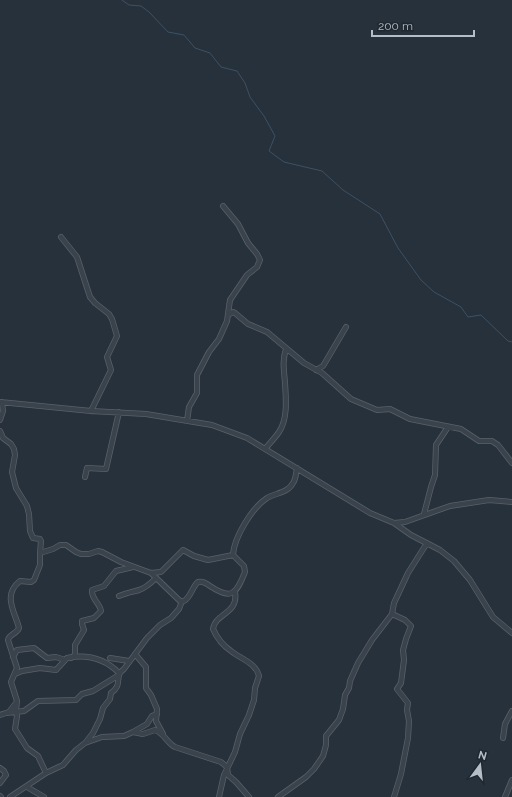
<svg xmlns="http://www.w3.org/2000/svg" width="512" height="797" viewBox="0 0 512 797" font-family="Raleway,sans-serif">
<style>
.lines{fill:none;stroke-linecap:round;stroke-linejoin:round}
.stream{stroke:#3d5163;stroke-width:1}
.minor-casing{stroke:#58616a;stroke-width:6}
.minor{stroke:#3a434c;stroke-width:4.5}
</style>
<rect width="100%" height="100%" fill="#26313c"/>
<g class="lines">
<path class="stream" d="M122 0 129 5 141 6 149 12 168 32 184 35 195 48 210 53 221 67 237 71 245 83 250 97 264 116 275 136 269 151 284 162 322 171 343 190 380 214 398 248 421 280 434 292 461 307 468 317 481 315 508 341 512 342"/>
<g class="minor-casing">
<path id="minor" d="M61 237 77 257 90 297 95 303 109 314 112 319 117 336 107 357 111 370 91 411
M228 315 233 312 235 313 248 324 267 332 304 363 322 373 351 399 377 410 390 409 410 419 461 429 479 441H492L498 445 512 463
M316 370 323 366 326 361 346 327
M0 402 91 411 146 414 212 425 247 438 370 513 394 523 405 522 450 506 489 500 512 502
M0 420 3 411 2 402
M187 421 189 407 197 393V375L209 352 219 339 227 321 230 300 247 275 257 267 260 260 257 254 248 243 238 224 223 206
M0 431 3 438 11 444 14 449 15 455 12 472 16 488 27 506 29 514 30 531 33 538 40 539 41 541 40 553V565L34 580 31 582 20 581C2 595 15 612 19 628 17 634 9 634 8 640L17 668 11 682 17 701 16 710 17 716 15 729 27 748 38 756 46 773
M265 449C269 444 275 438 279 432 288 419 286 398 285 383 284 370 282 361 286 349
M85 477 87 468 106 469 119 412
M424 514 431 487 435 475 436 445 448 427
M394 523 411 535 440 550 454 561 470 580 493 617 512 633
M40 553 53 549 60 545H66L76 552 81 554H89L98 551 102 552 121 562 151 573 161 572 183 550 194 556 208 560 233 555
M151 573 180 601H184C191 597 192 587 198 582 203 581 206 583 210 586 231 600 236 595 245 572L244 566 233 555C234 537 252 508 267 498 275 493 288 493 293 483 296 479 296 473 297 468
M119 596C126 593 132 592 139 590 146 588 151 583 156 578
M392 614 405 620 411 626 406 639 403 650 404 660 401 683 397 689 408 703 407 710 409 721 408 738 401 774 394 797
M135 654 146 667V688L151 695 157 709 156 721 163 734
M13 657 17 650 34 648 47 658 56 657 65 660
M71 658 75 655V645L84 630 82 624V621L94 618 101 611C100 603 91 599 92 590L104 586 116 571 133 567
M110 658 129 661
M15 674 22 671 40 668 56 670 67 658C87 654 105 659 119 673
M6 713 24 711 38 701 76 700 82 694 93 691 119 675
M0 715 9 712 16 703
M133 732 147 724 152 716 157 714
M503 738 505 724 512 711
M86 742 93 733 100 719 103 708 110 699 111 693C124 684 113 677 124 669L147 638 160 625 171 618 179 609 182 601
M0 768 4 771 6 775 0 783
M27 787 44 797
M0 796 1 797
M10 797 46 773 63 765 76 750 85 743 102 737 124 736 133 732 143 734 155 730C164 733 167 743 175 747L221 762 227 767 228 775 236 782 249 797
M219 797 224 775 235 752 240 734 249 715 254 700 255 688 259 676C256 663 241 659 231 651 222 645 217 638 213 629 215 613 239 614 235 592
M278 797 306 777 314 769 323 756 326 745V736L339 720 343 709 345 695 349 688 350 681 358 663 372 640 392 614 394 603 408 573 427 543
M505 797 512 780"/>
</g>
<use href="#minor" class="minor"/>
</g>
<g transform="translate(480 765) rotate(15)" stroke="#1f2831" stroke-width="3" paint-order="stroke">
<path d="M0-3L7 15L0 10L-7 15Z" fill="#b5bec7"/>
<text y="-6" font-size="11" font-weight="bold" text-anchor="middle" fill="#b5bec7">N</text>
</g>
<path d="M372 30v6h102v-6" fill="none" stroke="#b5bec7" stroke-width="2"/>
<text x="378" y="30" font-size="12" fill="#b5bec7" stroke="#1f2831" stroke-width="3" paint-order="stroke">200 m</text>
</svg>
